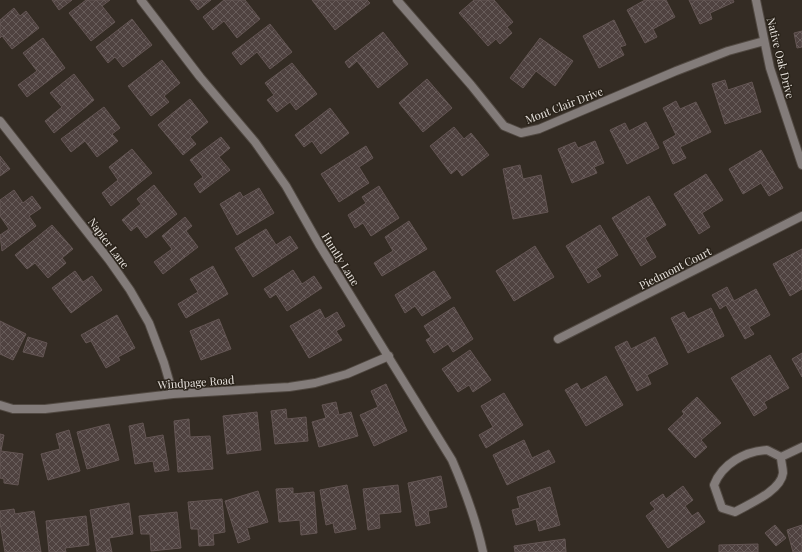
<svg xmlns="http://www.w3.org/2000/svg" width="802" height="552" viewBox="0 0 802 552" font-family="'Playfair Display',serif">
<style>
.building{fill:url(#building-cross-hatch);stroke:#645654}
.lines{fill:none;stroke-linecap:round;stroke-linejoin:round}
.street-casing{stroke:#514942;stroke-width:10}
.street{stroke:#837c7a;stroke-width:8}
.labels{text-anchor:middle;dominant-baseline:central;stroke-width:3;stroke-linejoin:round;paint-order:stroke}
.street-label{font-size:11px;fill:#e8e3de;stroke:#2a231a}
</style>
<defs>
<pattern id="building-cross-hatch" width="8" height="8" patternUnits="userSpaceOnUse"><rect width="8" height="8" fill="#4f4240"/><path d="M0 0l8 8M0 8l8-8" fill="none" stroke="#685d5b"/></pattern>
</defs>
<rect width="100%" height="100%" fill="#342c24"/>
<path class="building" d="M52 0H72L59 10Z
M86 0H110L102 6 115 22 91 41 69 13Z
M190 0H211L198 10Z
M224 0H245L260 19 237 38 224 21 213 30 203 17Z
M312 0H367L370 3 335 30Z
M474 0H494L513 22 507 27 512 33 500 44 496 39 488 46 459 13Z
M645 0H666L675 17 653 29 657 37 645 43 627 10Z
M689 0H733L734 2 710 13 712 19 700 24Z
M14 8 20 16 26 11 39 28 12 49 2 36 0 38V20Z
M132 19 152 45 123 67 115 57 108 63 96 47Z
M614 20 626 45 620 47 624 55 599 68 583 36Z
M270 24 292 52 270 69 257 52 241 65 232 53Z
M802 31V47L797 48 794 33Z
M383 32 408 64 378 88 357 61 349 68 345 62Z
M43 38 65 68 27 97 18 85 37 71 23 53Z
M540 38 573 61 555 86 536 71 523 88 510 78Z
M162 60 180 83 164 96 169 102 151 116 128 86Z
M292 63 317 94 296 110 290 102 277 112 267 100 274 95 265 83Z
M74 74 94 100 54 133 45 121 62 107 50 93Z
M427 79 452 108 423 132 399 103Z
M725 80 728 90 752 82 761 112 725 124 712 84Z
M190 99 208 122 190 137 196 144 183 155 158 125Z
M676 101 680 109 696 102 711 132 680 147 686 158 673 164 663 142 676 135 663 108Z
M104 107 120 128 112 134 118 141 97 157 85 141 71 152 61 139Z
M330 108 349 133 321 154 312 141 304 147 295 135Z
M646 122 659 148 627 164 610 130 625 123 629 131Z
M454 127 464 139 471 133 489 155 462 176 457 169 451 174 430 146Z
M221 137 230 148 219 157 230 170 200 193 194 184 203 177 190 160Z
M595 141 604 163 594 167 597 173 572 183 558 149 575 142 578 148Z
M366 146 373 158 359 167 369 183 339 202 321 174Z
M132 149 152 173 111 206 102 193 118 180 109 167Z
M761 150 783 188 769 196 761 183 743 194 729 169Z
M0 156 10 169 0 176Z
M520 165 523 179 541 175 548 212 513 219 503 169Z
M706 174 723 200 702 213 710 227 699 234 674 194Z
M154 185 177 214 146 238 137 226 131 231 122 220 141 204 137 199Z
M379 186 399 218 371 236 363 223 355 228 348 215 366 203 362 197Z
M259 188 274 213 237 235 220 204 240 192 243 197Z
M14 190 23 203 32 196 41 208 29 216 36 226 2 251 0 235 9 229 0 216V200Z
M649 196 666 225 645 238 656 257 641 266 612 218Z
M185 217 192 226 186 231 198 247 163 274 154 262 172 249 162 236Z
M409 221 427 249 382 276 374 263 393 251 385 237Z
M52 225 73 249 62 258 66 263 48 278 35 263 27 269 15 255Z
M600 225 618 255 596 269 601 276 588 283 566 246Z
M266 229 276 245 290 236 298 248 253 277 235 248Z
M535 246 554 277 514 301 496 271Z
M802 249V289L790 296 773 264Z
M213 266 228 294 186 318 178 304 198 292 190 279Z
M293 270 302 284 314 276 322 288 287 311 276 294 270 298 264 289Z
M75 271 83 282 92 276 102 290 71 313 52 288Z
M434 271 451 298 422 316 415 306 405 313 395 295Z
M727 287 734 301 756 289 770 315 749 327 754 334 745 339 726 305 720 309 712 295Z
M454 307 473 339 453 352 448 344 434 353 426 340 431 337 424 326Z
M711 308 724 336 688 353 671 318 684 312 688 319Z
M320 309 325 319 337 312 345 326 336 331 342 340 309 358 290 326Z
M117 315 135 348 118 357 120 360 106 368 91 341 86 343 81 335Z
M219 319 231 349 201 360 190 331Z
M0 321 26 334 13 360 0 354Z
M28 337 47 343 43 357 23 352Z
M655 337 668 364 647 375 651 384 637 391 615 347 627 341 631 349Z
M470 350 491 380 473 392 469 385 458 392 442 369Z
M802 353V377L792 359Z
M770 355 789 388 764 402 767 408 754 416 731 378Z
M606 376 623 405 586 426 565 390 577 383 581 390Z
M386 384 407 431 374 446 360 415 378 407 371 391Z
M504 393 523 425 486 448 479 435 493 427 481 406Z
M697 397 721 423 701 440 707 447 695 458 668 429 684 414 682 411Z
M336 402 339 415 351 412 358 436 319 447 312 422 326 418 322 405Z
M286 409 287 419 306 417 308 441 275 444 271 411Z
M257 412 261 450 227 454 223 416Z
M189 419 190 437 210 436 213 469 178 472 174 421Z
M143 423 146 438 163 435 169 470 155 472 153 461 135 464 129 426Z
M109 424 119 460 87 469 77 432Z
M69 430 80 471 48 480 41 454 60 449 56 434Z
M0 434 4 435 1 451 23 454 18 485 4 483V479L0 478Z
M524 440 532 458 549 450 555 462 507 485 493 455Z
M441 476 447 507 428 511 430 523 416 526 408 483Z
M347 485 356 529 335 533 333 523 326 525 320 490Z
M398 485 401 512 379 514 380 528 368 530 363 489Z
M683 486 693 500 685 506 692 516 698 512 705 522 668 548 646 516 655 509 650 503 663 494 666 499Z
M550 487 560 525 539 531 536 519 516 525 512 510 520 508 517 497Z
M293 488V494L314 492 317 533 301 535 300 520 279 522 276 489Z
M258 491 268 522 247 528 250 539 238 543 225 501Z
M222 499 225 532 213 534 214 545 199 546 198 529H191L188 502Z
M129 503 133 534 109 538 112 552H97L90 510Z
M14 509 15 514 34 511 41 552H5L0 523V511Z
M177 512 181 548 151 551 150 534H141L139 516Z
M86 516 89 545 65 548 66 552H49L46 521Z
M775 525 786 538 776 546 765 533Z
M802 525V552H793L787 530Z
M565 539 566 552H515L514 546Z
M758 544V552H719V545Z"/>
<g class="lines">
<g class="street-casing">
<path id="street" d="M141 0 200 77 255 142 286 186 320 246 452 460C465 490 476 520 483 552
M397 0 471 85 504 126 521 133 539 129 676 71 728 51 764 41
M756 0 770 68 802 165
M0 121 109 260 130 290 149 323 164 363 173 394
M558 339 802 216
M0 405 13 409H45L173 394 289 387 315 383 347 374 389 356
M767 450 781 457C781 462 783 468 783 473 781 491 749 504 735 512L722 508 714 485C722 464 745 451 767 450Z
M781 457 802 447"/>
</g>
<use href="#street" class="street"/>
</g>
<g class="labels">
<g class="street-label">
<text transform="translate(781 58) rotate(76)">Native Oak Drive</text>
<text transform="translate(564 105) rotate(-21)">Mont Clair Drive</text>
<text transform="translate(109 243) rotate(53)">Napier Lane</text>
<text transform="translate(341 259) rotate(58)">Huntly Lane</text>
<text transform="translate(675 268) rotate(-27)">Piedmont Court</text>
<text transform="translate(196 382) rotate(-4)">Windpage Road</text>
</g>
</g>
</svg>
